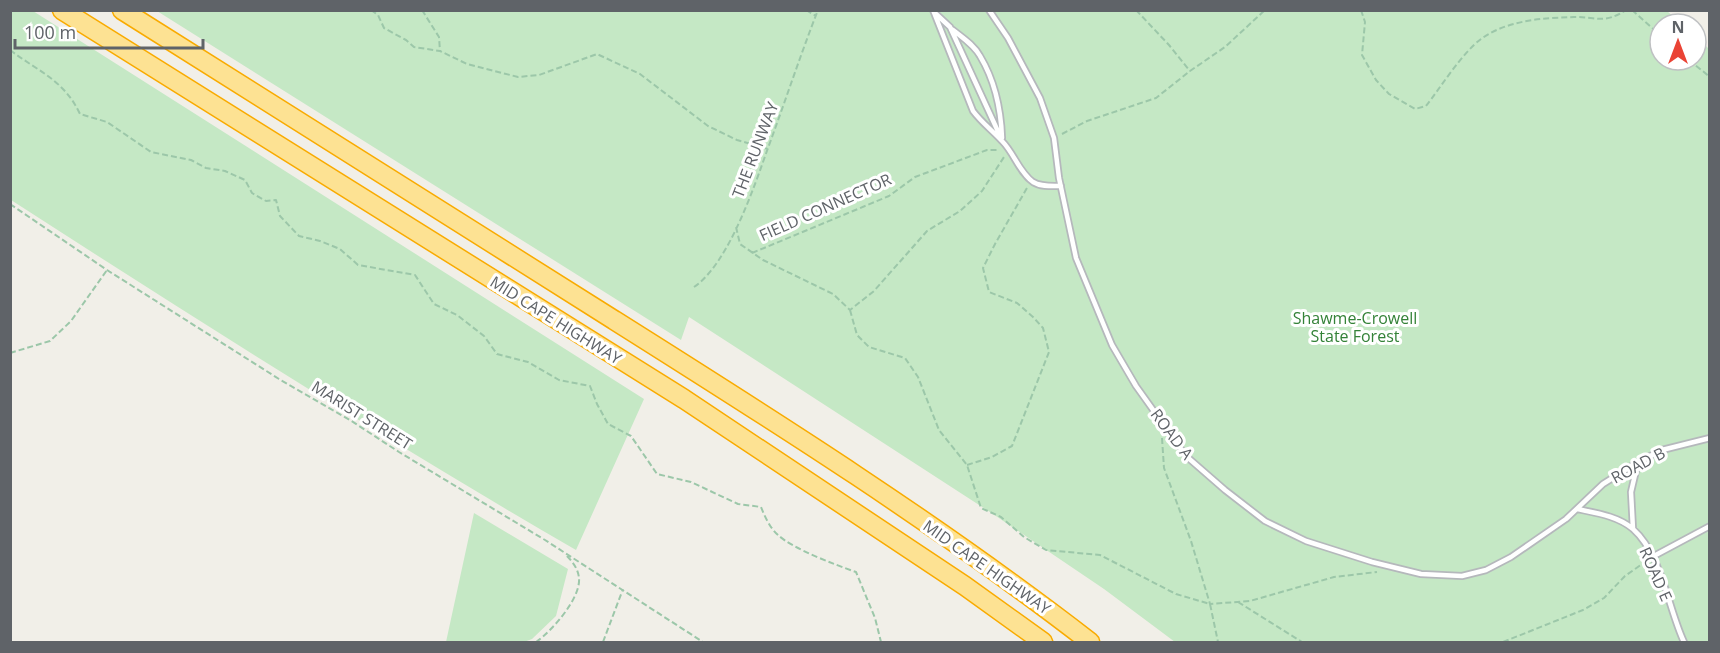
<svg xmlns="http://www.w3.org/2000/svg" width="1720" height="653" viewBox="0 0 1720 653" font-family="'Open Sans',sans-serif">
<style>
.green{fill:#c5e8c5}
.lines{fill:none;stroke-linecap:round;stroke-linejoin:round}
.lane-casing{stroke:#b5b8bc;stroke-width:8}
.highway-casing{stroke:#f9ab00;stroke-width:21}
.path{stroke:#9cc7a9;stroke-width:2;stroke-dasharray:6 3;stroke-linecap:butt}
.lane{stroke:#fff;stroke-width:4.5}
.highway{stroke:#fde293;stroke-width:18}
.labels{text-anchor:middle;dominant-baseline:central;stroke-width:6;stroke-linejoin:round;paint-order:stroke}
.street-label{font-size:16px;fill:#5f6368;stroke:#fff}
.park-label{font-size:16px;fill:#348238;stroke:#fff}
</style>
<rect width="100%" height="100%" fill="#f1efe8"/>
<path class="green" d="M10 11H33L644 399 576 550C384 439 197 320 11 200Z
M157 11H1667L1682 24H1660V60H1696V36L1709 49V642H1175L1104 589 993 514 689 317 681 340Z
M474 513 568 569 556 616 532 639 524 642H446Z"/>
<g class="lines">
<g class="lane-casing">
<path id="lane" d="M933 10 973 111C982 123 992 130 1002 141 1014 153 1019 172 1033 182 1041 187 1052 186 1061 186
M989 10 1008 38 1040 98 1054 138 1059 178 1076 258 1112 345 1136 386 1186 456 1225 490 1265 521 1306 541 1372 562 1421 574 1462 576 1486 570 1511 557 1566 519 1603 484 1638 462 1662 450 1710 438
M936 14 950 27 1001 138
M953 30C963 38 974 45 980 56 995 81 1001 110 1002 138
M1577 509C1596 513 1618 516 1633 529 1662 555 1668 608 1684 642
M1633 529 1631 492 1638 462
M1652 557 1710 526"/>
</g>
<g class="highway-casing">
<path id="highway" d="M62 10 684 399 965 586 1043 642
M122 10C286 114 450 217 614 320 776 422 939 525 1090 642"/>
</g>
<path class="path" d="M371 10 378 15 384 28 406 40 414 47 440 51 467 64 518 77 539 75 597 54 640 74 708 126 737 140 768 149
M422 10 439 37 440 51
M778 10H794
M806 10 816 16
M1136 10 1169 45 1190 71
M1361 10 1365 22 1362 55 1376 80 1389 94 1415 109 1426 106C1440 88 1463 52 1481 39 1507 20 1543 18 1574 17 1597 17 1605 24 1626 10
M1632 10 1660 35
M10 50C39 72 64 80 80 114L107 122 151 152 191 160 206 168 225 171 245 180 252 193 266 201 276 200 280 216 299 236 320 241 340 249 358 265 415 275 434 304 457 315 484 336 497 354 528 362 559 380 590 386 597 404 608 424 631 436 657 474 691 482 738 504 761 507C765 517 770 528 778 535 793 549 836 565 856 572L875 618 881 642
M1689 60 1710 77
M1062 134 1087 121 1156 98 1190 71 1225 47 1265 10
M10 204 107 270 279 379 350 420 399 452 545 540 703 642
M736 227 740 244 763 260 833 294 850 310 874 291 927 231 960 211 982 191 1004 157
M752 253 889 196 915 177 987 150H997
M694 287C729 263 754 187 768 148 785 102 800 56 818 10
M850 310 857 335 869 347 905 358 918 377 939 430 967 465 981 508 1001 517 1024 537 1046 550 1100 555 1176 594 1210 604 1218 642
M10 353 50 341 71 321 107 270
M1162 438 1164 468 1191 541 1210 604 1250 601 1334 577 1377 572
M967 465 992 457 1012 446 1049 352 1043 328 1033 317 1017 303 989 292 983 268 995 244 1027 188
M1238 602 1302 642
M536 642C552 631 581 598 579 578 578 568 572 561 565 554
M603 642 623 589
M1503 642 1583 610 1604 598 1625 576 1645 562"/>
<use href="#lane" class="lane"/>
<use href="#highway" class="highway"/>
</g>
<g class="labels">
<g class="street-label">
<text transform="translate(755 150) rotate(-69)">THE RUNWAY</text>
<text transform="translate(825 207) rotate(-24)">FIELD CONNECTOR</text>
<text transform="translate(556 320) rotate(32)">MID CAPE HIGHWAY</text>
<text transform="translate(362 415) rotate(32)">MARIST STREET</text>
<text transform="translate(1172 434) rotate(53)">ROAD A</text>
<text transform="translate(1638 465) rotate(-28)">ROAD B</text>
<text transform="translate(987 567) rotate(35)">MID CAPE HIGHWAY</text>
<text transform="translate(1656 574) rotate(66)">ROAD E</text>
</g>
<g class="park-label">
<text x="1355" y="318">Shawme-Crowell<tspan x="1355" dy="18">State Forest</tspan></text>
</g>
</g>
<rect width="1720" height="653" fill="none" stroke="#5f6368" stroke-width="24"/>
<g transform="translate(1678 42)"><circle r="28" fill="#ffffff" stroke="#bfc1c3" stroke-width="1.5"/>
<path d="M0-4.5L10 22L0 15L-10 22Z" fill="#ea4335"/>
<text y="-9" font-size="16" font-weight="bold" text-anchor="middle" fill="#5f6368">N</text>
</g>
<path d="M15 39v9h188v-9" fill="none" stroke="#5f6368" stroke-width="3"/>
<text x="24" y="39" font-size="18" fill="#5f6368" stroke="#ffffff" stroke-width="4.5" paint-order="stroke">100 m</text>
</svg>
